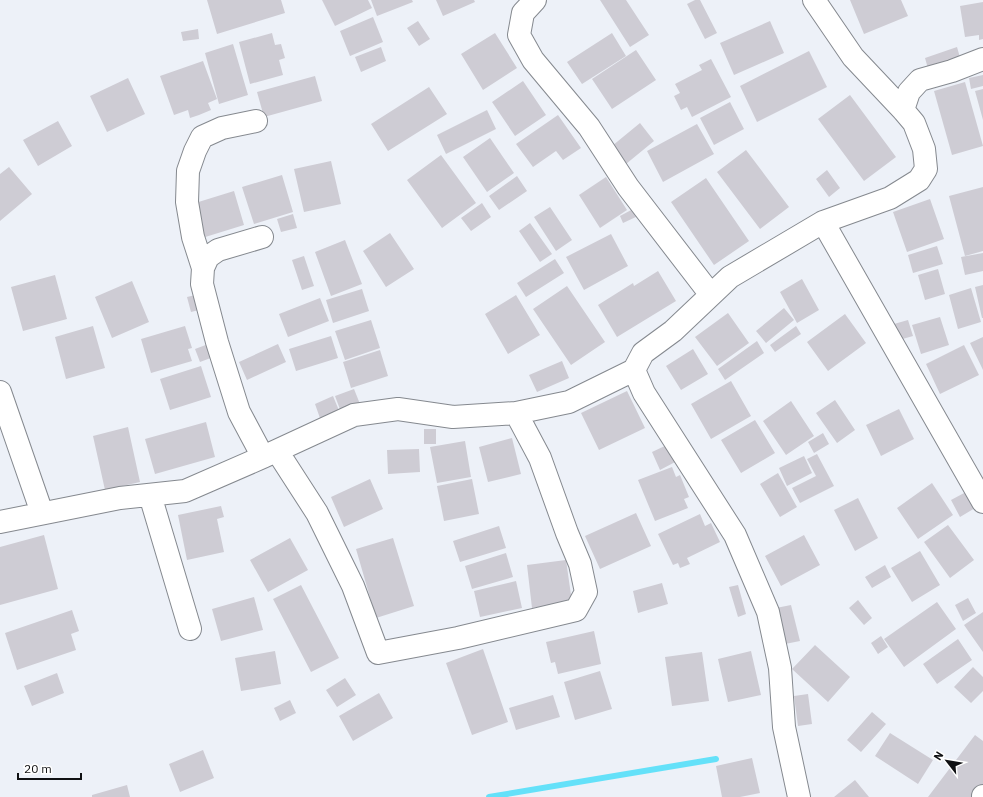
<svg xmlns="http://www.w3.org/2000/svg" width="983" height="797" viewBox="0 0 983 797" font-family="'IBM Plex Sans',sans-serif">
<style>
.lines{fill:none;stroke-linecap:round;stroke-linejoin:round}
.stream{stroke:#64e1f9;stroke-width:6}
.building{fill:#ceccd4}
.minor-casing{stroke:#85898f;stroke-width:24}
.minor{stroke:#fff;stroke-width:22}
</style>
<rect width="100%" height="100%" fill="#edf1f8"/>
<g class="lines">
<path class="stream" d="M489 797 716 759"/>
</g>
<path class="building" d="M207 0H281L285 13 217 34Z
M322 0H368L372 8 335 26Z
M371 0H412L413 2 377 16Z
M436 0H474L475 2 443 16Z
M600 0H626L649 35 630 47Z
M695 0H700L717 33 705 39 687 4Z
M850 0H901L908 16 864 34Z
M983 2V39L979 40V35L965 37 960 6Z
M373 17 383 42 350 56 340 31Z
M418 21 430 39 419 46 407 28Z
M770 21 784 53 734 75 720 43Z
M198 29 199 39 183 41 181 32Z
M272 33 275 45 281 44 285 58 279 60 283 75 250 84 239 42Z
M495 33 517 68 483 90 461 54Z
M612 33 626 56 582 84 567 62Z
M233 44 248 95 219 104 205 53Z
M381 47 386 61 361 72 355 57Z
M957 47 961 61 929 72 925 58Z
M636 50 656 80 612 109 592 79Z
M809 51 827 87 757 122 740 86Z
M711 59 731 97 692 117 687 107 681 110 674 96 680 93 675 84 702 70 699 65Z
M203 61 217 99 208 103 211 110 199 115 190 118 188 110 174 115 160 76Z
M983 75V86L971 89 969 78Z
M315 76 322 101 264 117 257 92Z
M128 78 145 114 107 132 90 96Z
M523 81 546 115 515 136 492 102Z
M965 82 983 146 952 155 934 91Z
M429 87 447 114 388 151 371 124Z
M983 89V120L975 91Z
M850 95 896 157 864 181 818 119Z
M730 102 744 129 714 145 700 118Z
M487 110 496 129 446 154 437 135Z
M558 115 581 148 563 160 556 151 533 167 516 144Z
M58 121 72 146 38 166 23 140Z
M640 123 654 141 626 164 612 146Z
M697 124 714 154 663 182 647 151Z
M490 138 514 173 487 192 463 157Z
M746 150 789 207 760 229 717 172Z
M441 155 476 203 442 228 407 180Z
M331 161 341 204 304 212 294 169Z
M9 167 32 194 0 221V174Z
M827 170 840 188 829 197 816 179Z
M282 175 293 212 254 224 242 187Z
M517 176 527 191 499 210 489 196Z
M606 177 627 210 600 228 579 195Z
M706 178 749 241 714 265 671 202Z
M983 187V251L965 256 949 196Z
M234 191 244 225 202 238 192 204Z
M930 199 944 239 907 252 893 212Z
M482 203 491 217 471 231 461 218Z
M550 207 572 240 556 251 534 217Z
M635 208 638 216 623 223 620 216Z
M293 214 297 228 281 232 277 219Z
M530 223 552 254 540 262 519 231Z
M390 233 414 269 386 287 363 251Z
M611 234 628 266 584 290 566 257Z
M345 240 362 284 331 296 315 252Z
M937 246 943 264 913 273 908 255Z
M983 253V271L965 275 961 257Z
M304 256 314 286 302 290 292 260Z
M555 259 564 273 526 297 517 283Z
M938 269 945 294 925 300 918 275Z
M658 271 676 301 617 337 598 305 633 283 634 286Z
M55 275 67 319 23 331 11 287Z
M802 279 819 310 797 323 780 292Z
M132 281 149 322 112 338 95 297Z
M983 285V318H982L975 287Z
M567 286 605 342 571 365 533 309Z
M971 288 981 322 958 329 949 295Z
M362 289 369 311 333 323 326 300Z
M200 294 203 309 191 312 187 297Z
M516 295 540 335 508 354 485 314Z
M320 298 329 321 288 337 279 314Z
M784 308 794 320 766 343 756 331Z
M728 313 749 343 717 366 695 337Z
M845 314 866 343 828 371 807 342Z
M940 317 949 345 921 354 912 325Z
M371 320 380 348 345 360 335 331Z
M908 320 913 336 899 340 894 324Z
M93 326 105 368 66 379 55 337Z
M185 326 192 348 188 349 192 361 151 373 141 339Z
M796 326 801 334 775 352 770 345Z
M331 336 338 358 296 371 289 349Z
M983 337V370L970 343Z
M757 341 764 353 725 380 718 369Z
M211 343 216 356 200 362 195 349Z
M278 344 286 362 247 380 239 362Z
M964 345 979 375 940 394 926 364Z
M693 349 708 374 681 390 666 366Z
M380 350 388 376 351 388 343 362Z
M562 361 569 378 537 392 529 375Z
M201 366 211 397 170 410 160 379Z
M731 381 751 416 711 439 691 404Z
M354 389 360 404 341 412 335 396Z
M627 391 645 428 599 450 581 413Z
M333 396 340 413 321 421 315 404Z
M835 400 855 430 837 443 816 413Z
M791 401 814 436 786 455 763 421Z
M899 409 914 439 881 456 866 425Z
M755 420 775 453 741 473 721 440Z
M206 422 215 457 155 474 145 439Z
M128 427 140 482 105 490 93 436Z
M424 429H436V444H424Z
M823 433 829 444 814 453 808 442Z
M512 438 521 474 488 482 479 447Z
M465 441 471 477 437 483 430 447Z
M669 444 677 461 660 470 652 452Z
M419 449 420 472 388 474 387 450Z
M817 454 834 486 800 503 792 488 816 476 807 459Z
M804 456 812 473 787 486 779 468Z
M672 467 676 477 680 475 689 497 684 499 688 508 655 521 638 480Z
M778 473 797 507 780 517 760 484Z
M370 479 383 509 344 527 331 497Z
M472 479 479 514 444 521 437 486Z
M932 483 953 515 918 539 897 508Z
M966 492 975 508 960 517 951 500Z
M858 498 878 538 855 551 834 510Z
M221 506 224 517 217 519 224 552 187 560 178 515Z
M636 513 651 546 600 569 585 536Z
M700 514 705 526 711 523 720 542 687 558 690 564 680 568 678 563 673 565 658 534Z
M948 525 974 560 950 578 924 542Z
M499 526 506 548 460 562 453 541Z
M44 535 58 589 0 605V547Z
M804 535 820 565 781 586 765 556Z
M290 538 308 570 268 592 250 560Z
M393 538 414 606 376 618 356 549Z
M920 551 940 585 912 602 891 568Z
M506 553 513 577 472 589 465 566Z
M566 560 572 602 532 608 527 565Z
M885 565 891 577 872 588 865 577Z
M516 581 522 608 480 617 474 591Z
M662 583 668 604 638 613 633 591Z
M301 585 339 658 311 672 273 599Z
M738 585 746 614 738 617 729 587Z
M254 597 263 630 221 641 212 609Z
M968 598 976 613 963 621 955 605Z
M858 600 872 618 864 625 849 608Z
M937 602 956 629 904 667 884 639Z
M791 605 800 641 785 644 776 608Z
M72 610 79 631 71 634 76 650 17 670 5 633Z
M983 612V652L964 625Z
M594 631 601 664 558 674 555 662 551 663 546 642Z
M881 636 888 647 878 654 871 643Z
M958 639 972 660 937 684 923 664Z
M815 645 850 677 828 702 792 669Z
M483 649 508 722 472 735 446 663Z
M275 651 281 684 241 691 235 658Z
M751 651 761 695 728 702 718 659Z
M702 652 709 701 672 706 665 657Z
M973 667 983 677V691L971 703 954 687Z
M600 671 612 709 575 720 564 682Z
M57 673 64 693 32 706 24 686Z
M345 678 356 695 337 707 326 690Z
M379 693 393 718 353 741 339 716Z
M808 694 812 724 798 726 794 696Z
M553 695 560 717 516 730 509 708Z
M290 700 296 713 280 721 274 708Z
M872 712 886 724 861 752 847 740Z
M890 733 933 760 918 784 875 756Z
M975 735 983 741V784L973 797H928Z
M203 750 214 778 180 792 169 764Z
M752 758 760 793 740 797H722L716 766Z
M855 780 869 797H834Z
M127 785 130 797H92V795Z"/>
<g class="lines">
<g class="minor-casing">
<path id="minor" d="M535 0 523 13 519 35 533 60 589 127 628 187 711 295
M903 110 909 92 920 80 952 71 983 59
M823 222 983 502
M262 237 218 250 208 257 203 268 202 284 217 342 239 412 263 457
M203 268 193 237 187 202 188 171 195 151 202 137 222 128 256 121
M634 370 644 393 735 535 768 612 780 668 784 727 799 797
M0 392 42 513
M277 451 317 513 353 586 378 653 458 638 576 610 586 592 580 564 567 533 540 458 516 413
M150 495 190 629
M0 522 120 498 185 491 263 457 354 415 398 409 453 417 516 413 569 402 634 370 643 353 673 331 730 277 823 222 890 198 919 180 926 169 924 149 914 123 903 110 853 57 814 0
M983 797V796"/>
</g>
<use href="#minor" class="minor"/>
</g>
<g transform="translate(947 761) rotate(301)" stroke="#ffffff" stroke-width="3" paint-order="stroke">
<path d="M0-3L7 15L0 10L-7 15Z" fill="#101113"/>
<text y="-6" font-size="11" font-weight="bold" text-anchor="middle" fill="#101113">N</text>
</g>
<path d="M18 773v6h63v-6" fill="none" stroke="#101113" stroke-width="2"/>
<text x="24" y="773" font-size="12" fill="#101113" stroke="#ffffff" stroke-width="3" paint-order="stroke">20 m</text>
</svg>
